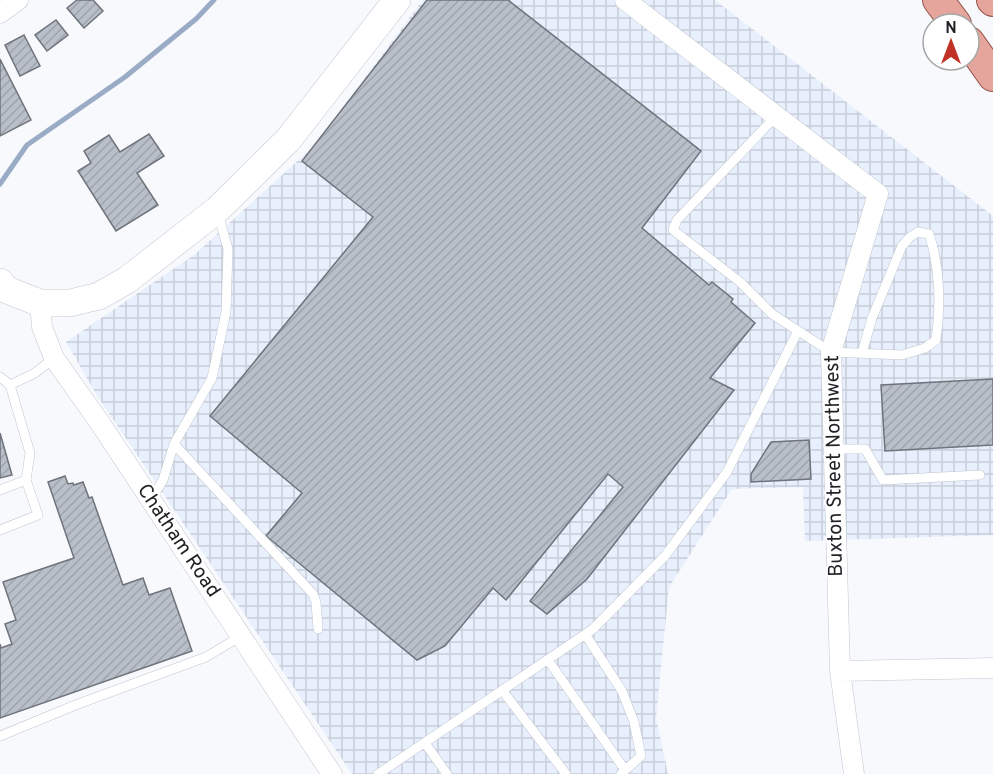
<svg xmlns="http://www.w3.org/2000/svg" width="993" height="774" viewBox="0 0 993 774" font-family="Overpass,sans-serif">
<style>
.industrial{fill:url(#industrial-grid)}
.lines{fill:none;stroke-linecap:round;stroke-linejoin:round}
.stream{stroke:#9aabc5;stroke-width:5}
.building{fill:url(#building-hatch);stroke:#6e737c;stroke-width:1.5}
.service-casing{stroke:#c1c7d0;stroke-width:10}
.minor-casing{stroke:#c1c7d0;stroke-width:21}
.secondary-casing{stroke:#c1c7d0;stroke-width:28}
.primary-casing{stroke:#955047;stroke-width:32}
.service{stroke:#fff;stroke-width:9}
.minor{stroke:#fff;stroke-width:20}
.secondary{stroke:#fff;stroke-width:27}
.primary{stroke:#e6a59c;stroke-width:30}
.labels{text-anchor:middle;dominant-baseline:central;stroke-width:4.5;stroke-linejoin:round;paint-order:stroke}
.street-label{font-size:20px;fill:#1f2124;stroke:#fff}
</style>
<defs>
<pattern id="industrial-grid" width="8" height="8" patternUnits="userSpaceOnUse" patternTransform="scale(1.5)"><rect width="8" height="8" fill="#e8f0fd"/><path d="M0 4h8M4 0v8" fill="none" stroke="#c7ced9"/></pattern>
<pattern id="building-hatch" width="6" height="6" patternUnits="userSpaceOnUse" patternTransform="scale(1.5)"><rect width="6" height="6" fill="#b9bfc8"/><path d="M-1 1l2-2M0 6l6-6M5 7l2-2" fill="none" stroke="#9fa4ac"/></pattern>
</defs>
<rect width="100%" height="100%" fill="#f7f9fd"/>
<path class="industrial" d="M423 0H715L993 216V535L805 541 803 487 732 489 669 587 656 718 668 774H352L96 394 66 342 194 255 314 146Z"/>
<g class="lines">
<path class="stream" d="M0 184 27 145 125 77 196 19 214 0"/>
</g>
<path class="building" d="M77 0H93L103 11 84 28 67 8Z
M427 0H508L701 151 642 228 709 285 712 282 733 299 731 302 755 323 710 378 734 390 587 579 547 614 530 601 623 487 608 474 506 600 493 588 445 646 417 660 266 536 302 493 210 416 373 217 302 161Z
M56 20 68 35 47 51 35 35Z
M24 35 40 66 20 76 5 45Z
M0 59 31 120 0 136Z
M149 134 164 156 137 173 158 205 116 231 78 171 91 163 84 151 109 135 120 152Z
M993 379V445L885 451 881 385Z
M0 433 12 475 0 478Z
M809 440 811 479 751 482V474L771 442Z
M65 476 68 484 73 483 74 485 83 482 89 498 92 497 123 585 143 578 149 595 170 588 192 651 0 718V644L1 648 12 644 5 624 16 620 3 582 74 558 48 482Z"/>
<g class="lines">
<g class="service-casing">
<path id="service" d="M776 116 677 220 673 230 740 282 772 314 831 352 902 355 925 348 936 340C941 306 940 267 929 234L918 232 910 237 902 246 872 318 862 353
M0 377 10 385 35 373 54 358
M174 444 313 594 316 602 318 629
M834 449H865L883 480 980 475
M0 490 26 480
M151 499 163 480 174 444 212 378 226 312 228 249 218 214
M0 530 38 515 26 480 30 453 10 385
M585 634 622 691 634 722 641 756 621 774
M548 660 625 770
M502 690 566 774
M0 736 78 704 206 657 241 636
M425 743 447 774
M378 774 593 629 665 556 727 472 798 331"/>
</g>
<g class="minor-casing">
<path id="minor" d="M625 0 878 194 831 352 840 671 854 774
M0 13 18 0
M40 303 42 327 54 358 100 423 332 774
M840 671 993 668"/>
</g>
<g class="secondary-casing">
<path id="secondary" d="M0 282 7 290 40 303H70L99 296 127 280 217 210 288 140 397 0"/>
</g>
<g class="primary-casing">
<path id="primary" d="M938 0 956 24
M992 0 993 1
M969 42 993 76"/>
</g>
<use href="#service" class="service"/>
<use href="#minor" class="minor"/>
<use href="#secondary" class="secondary"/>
<use href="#primary" class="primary"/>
</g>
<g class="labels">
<g class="street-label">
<text transform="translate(835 466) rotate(-91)">Buxton Street Northwest</text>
<text transform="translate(178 541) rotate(56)">Chatham Road</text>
</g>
</g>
<g transform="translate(951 42)"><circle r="28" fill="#ffffff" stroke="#a5a6a7" stroke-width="1.5"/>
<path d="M0-4.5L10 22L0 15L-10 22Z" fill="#bf3225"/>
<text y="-9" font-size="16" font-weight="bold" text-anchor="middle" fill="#1f2124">N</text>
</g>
</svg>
